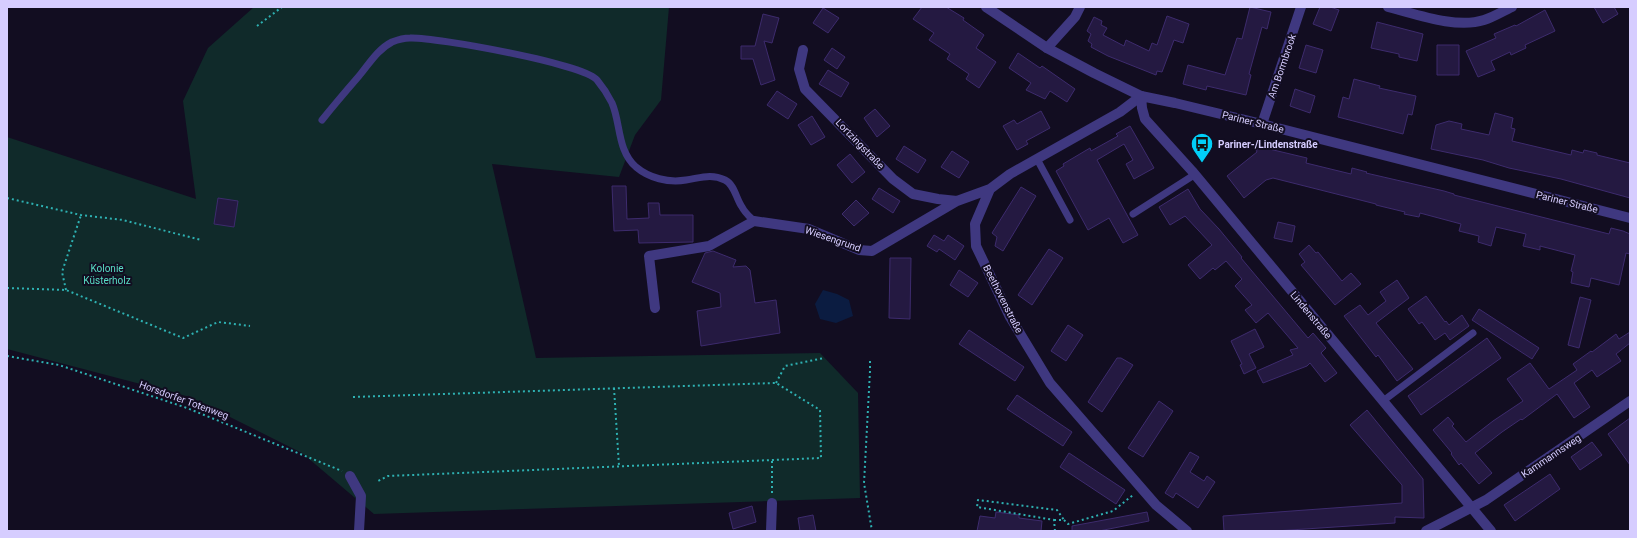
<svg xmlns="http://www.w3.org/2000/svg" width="1637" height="538" viewBox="0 0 1637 538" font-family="Roboto,sans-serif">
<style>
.green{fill:#102a2a}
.water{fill:#0b1c41}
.building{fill:#241941;stroke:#3d2b6d}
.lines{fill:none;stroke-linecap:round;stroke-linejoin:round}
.path{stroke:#2eb1b2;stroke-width:2;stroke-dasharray:2 3;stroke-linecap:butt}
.service{stroke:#3f3880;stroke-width:7}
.minor{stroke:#3f3880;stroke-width:10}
.tertiary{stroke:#3f3880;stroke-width:10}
.labels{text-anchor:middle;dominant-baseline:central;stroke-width:4;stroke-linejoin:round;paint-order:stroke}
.street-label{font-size:10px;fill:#d6cdff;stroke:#120d21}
.poi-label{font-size:10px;font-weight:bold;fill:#d6cdff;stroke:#120d21;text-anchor:start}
.park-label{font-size:10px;fill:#59dec6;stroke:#120d21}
</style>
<rect width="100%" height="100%" fill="#120d21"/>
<path class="green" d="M254 7H669L661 100 635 135 619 177 492 164 536 358 820 353 858 393 860 498 374 514 302 453 190 397 7 349V137L196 199 183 101 208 48Z"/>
<path class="water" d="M823 290 837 294 849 300 853 316 836 323 820 319 815 304Z"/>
<path class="building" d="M922 7H946L964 18 963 20 984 35 976 48 996 62 979 88 966 79 969 74 947 59 950 54 929 40 934 33 913 19Z
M1250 7 1271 12 1267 29 1262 27 1249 74 1251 75 1246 95 1207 86 1206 90 1183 84 1188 65 1225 75 1237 38 1242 39Z
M1320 7H1330L1339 10 1331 31 1313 24Z
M1594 7H1614L1618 14 1603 23Z
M823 8 839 18 828 33 813 23Z
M1545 10 1555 31 1525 45 1526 48 1511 55 1510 52 1491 61 1495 70 1478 77 1466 51 1496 38 1494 34 1515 25 1516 26Z
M763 14 779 18 772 43 764 41 775 80 761 85 753 59H741V46H755Z
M1167 16 1189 24 1183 43 1174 40 1162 72 1157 71 1156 75 1108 56 1091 47 1092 44 1088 41 1091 34 1087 31 1094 17 1102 21 1101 25 1107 28 1103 35 1124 46 1126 40 1149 51 1152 43 1157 45Z
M1377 22 1423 34 1417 61 1399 57V54L1371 48Z
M1306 45 1323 50 1316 73 1299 68Z
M1437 45H1459V75H1437Z
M832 48 845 57 837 69 824 60Z
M1018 53 1040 68 1042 66 1075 89 1067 102 1050 91 1045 99 1026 90 1031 83 1009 68Z
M828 70 849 83 841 97 819 84Z
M1354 79 1380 86 1379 88 1416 96 1412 115 1408 114 1403 134 1338 117 1343 97 1349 99Z
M1295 89 1315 96 1310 113 1290 106Z
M777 91 797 104 788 119 767 105Z
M875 109 890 126 877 137 864 118Z
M1041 111 1050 128 1026 141 1028 144 1017 150 1003 126 1014 120 1017 124Z
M1495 113 1513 118 1511 128 1515 129 1512 141 1571 155 1572 150 1583 153 1584 150 1597 153V155L1630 163V198L1561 179 1509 168 1483 160 1431 149 1436 125 1449 121 1462 124 1461 129 1489 135Z
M812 116 825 137 811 145 798 125Z
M1130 126 1154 168 1134 179 1126 164 1133 160 1124 144 1097 160 1138 235 1123 243 1109 218 1088 230 1056 171 1064 166 1063 164 1090 148 1091 151 1118 136 1116 134Z
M904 146 926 160 918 173 896 159Z
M1265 148 1307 158 1306 163 1351 174 1352 168 1367 172 1366 173 1444 191 1454 194V195L1609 234 1611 228 1623 231 1630 234V254L1626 253 1619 285 1591 278 1589 287 1571 283 1573 272 1571 271 1575 255 1540 246V250L1523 246 1526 234 1496 227 1491 246 1478 242 1479 236 1459 231 1461 224 1420 213 1419 217 1404 214 1405 212 1376 205V204L1273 178 1266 180 1244 198 1227 176 1257 152 1256 150Z
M952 151 969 162 959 178 941 167Z
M850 154 865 172 852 183 837 165Z
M612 186H626L627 219 649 218 648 203H659L660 215H693V242L639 243 638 230 614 231Z
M1021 187 1036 196 1003 251 995 246 997 237 992 233Z
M879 188 900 201 893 213 872 199Z
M1188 189 1200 209 1219 229 1242 257 1241 258 1308 338 1313 333 1326 348 1321 353 1337 373 1325 382 1310 363 1307 366 1263 383 1257 371 1293 355 1290 350 1298 348 1268 313 1256 323 1245 310 1252 305 1235 286 1242 279 1226 261 1215 270 1213 268 1200 279 1188 265 1212 245 1185 216 1170 225 1159 207Z
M218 198 238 201 234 227 214 224Z
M856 200 869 213 854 226 842 214Z
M1278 222 1295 226 1292 242 1274 238Z
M934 235 944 241 948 235 964 246 955 260 939 249 937 252 927 246Z
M1309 245 1316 253 1318 252 1342 281 1351 273 1361 284 1335 305 1301 265 1305 262 1299 254Z
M1049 249 1063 258 1032 305 1018 295Z
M713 251 736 260 733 267 746 266 750 270 755 303 776 300 780 333 701 346 697 311 721 307 720 293 692 282 705 253Z
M890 258H911L910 319 889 318Z
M959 270 978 283 968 297 950 285Z
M1397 280 1409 298 1376 323 1413 369 1397 381 1378 355 1376 357 1344 316 1360 305 1368 315 1386 301 1380 292Z
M1426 296 1445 322 1446 321 1449 325 1462 315 1469 326 1450 340 1445 333 1435 340 1422 322 1419 324 1408 309Z
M1580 297 1591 300 1579 348 1568 345Z
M1479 309 1539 348 1532 359 1472 320Z
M1068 325 1083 335 1066 361 1051 351Z
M1255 329 1264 347 1249 354 1256 368 1244 374 1240 365 1242 364 1231 341Z
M969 330 1024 367 1015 381 959 344Z
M1630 332V343L1616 354 1621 361 1597 377 1592 370 1574 383 1590 407 1574 418 1557 394 1522 420 1521 419 1502 432 1475 453 1492 473 1479 484 1461 463 1459 465 1451 454 1452 453 1433 430 1448 417 1454 424 1452 426 1466 442 1493 421 1523 401 1507 379 1530 363 1549 389 1577 370 1573 364 1591 351 1592 352 1616 334 1619 339Z
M1487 338 1501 358 1421 415 1408 396Z
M1117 358H1121L1133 365 1102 412 1088 402Z
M1017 395 1072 432 1063 446 1007 409Z
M1159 401 1173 411 1143 457 1128 448Z
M1367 410 1423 479 1424 518 1395 517V523L1275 531H1224L1223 516 1402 503V485L1350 425Z
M1630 418V465L1608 434Z
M1592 442 1602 455 1580 470 1571 457Z
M1190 452 1199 457 1190 472 1204 481 1207 476 1215 482 1198 508 1176 493 1173 498 1165 493Z
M1069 453 1125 490 1116 504 1060 467Z
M1550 474 1560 489 1515 521 1504 505Z
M752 506 756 522 733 529 729 513Z
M996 512 1019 515V518L1042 521 1041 531H977L980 516 995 518Z
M1147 512 1149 521 1099 531H1072V526Z
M813 515 816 531H800L798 518Z"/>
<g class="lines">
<path class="path" d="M257 26 282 7
M7 198 81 215 123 220 201 240
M7 288 66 290 183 338 218 322 250 326
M66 290 62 272 81 215
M7 356 59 365 187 408 342 471
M870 361V371L864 483 872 531
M776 383 785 366 824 358
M614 388 619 466
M353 397 776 383 820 410 821 458 388 476 376 482
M772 461V494
M1054 520H1064L1068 524 1113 511 1133 495
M1055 531 1054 520 977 507 978 500 1057 510 1064 520"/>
<path class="service" d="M322 120C334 105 346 91 359 76 369 64 378 49 392 42 397 40 405 38 410 38 435 37 585 64 597 80 602 86 608 95 612 103 621 124 617 150 636 167 649 178 668 183 686 180 700 178 711 173 725 180 735 185 736 199 742 207 745 213 750 217 754 221
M1037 159 1070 220
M1133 214 1194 175
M1383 401 1473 333"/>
<path class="minor" d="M1388 7C1416 14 1456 29 1484 20 1494 17 1503 11 1512 7
M1047 48 1075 17 1080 7
M803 50 799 69 805 89 893 179 913 194 938 199 957 201
M1141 96 1120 112 1010 174 990 189 975 224 976 246 1010 317 1050 383 1156 505 1187 531
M1262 124 1301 7
M655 308 649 256 709 246 754 221 809 229 859 250 872 251 957 201 990 189
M350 476 361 496 359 531
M771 531 772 503
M1426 531 1486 500 1630 401"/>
<path class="tertiary" d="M986 7 1047 48 1094 73 1141 96 1175 103 1262 124 1630 218
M1141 96 1142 108 1145 119 1192 171 1491 531"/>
</g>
<defs>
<g id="bus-pin" transform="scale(1.15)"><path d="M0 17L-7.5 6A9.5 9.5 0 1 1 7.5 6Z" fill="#01cef7" stroke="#120d21"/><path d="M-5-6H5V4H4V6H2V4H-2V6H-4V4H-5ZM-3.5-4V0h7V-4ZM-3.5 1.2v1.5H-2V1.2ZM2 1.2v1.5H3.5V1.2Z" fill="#111"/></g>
</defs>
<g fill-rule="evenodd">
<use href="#bus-pin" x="1202" y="144"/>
</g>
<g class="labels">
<g class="street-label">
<text transform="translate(1282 66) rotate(-71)">Am Bormbrook</text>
<text transform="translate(1253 122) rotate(14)">Pariner Straße</text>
<text transform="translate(860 144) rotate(46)">Lortzingstraße</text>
<text transform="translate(1567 202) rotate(14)">Pariner Straße</text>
<text transform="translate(833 239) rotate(19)">Wiesengrund</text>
<text transform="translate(1003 299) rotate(63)">Beethovenstraße</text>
<text transform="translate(1311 315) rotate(50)">Lindenstraße</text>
<text transform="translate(184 400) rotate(20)">Horsdorfer Totenweg</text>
<text transform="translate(1551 456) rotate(-34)">Kammannsweg</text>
</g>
<g class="poi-label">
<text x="1218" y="144">Pariner-/Lindenstraße</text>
</g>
<g class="park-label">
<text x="107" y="268">Kolonie<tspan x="107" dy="12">Küsterholz</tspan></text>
</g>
</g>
<rect width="1637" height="538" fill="none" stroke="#d6cdff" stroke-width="16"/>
</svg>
